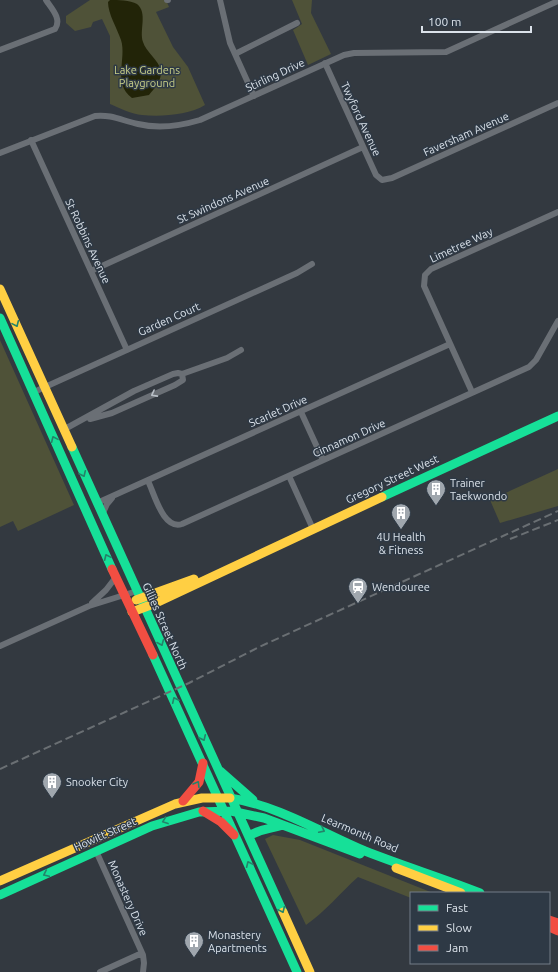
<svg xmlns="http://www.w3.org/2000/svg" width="558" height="972" viewBox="0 0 558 972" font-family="Ubuntu,sans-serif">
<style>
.green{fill:#4f5238}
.water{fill:#222408}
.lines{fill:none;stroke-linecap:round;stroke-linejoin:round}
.street{stroke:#6a6f75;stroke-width:6}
.fast{stroke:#16e098;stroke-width:9}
.slow{stroke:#ffcf43;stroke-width:9}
.jam{stroke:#f24e42;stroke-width:9}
.rail{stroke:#6a6f73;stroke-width:2;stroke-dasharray:8 4;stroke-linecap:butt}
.oneway{stroke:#23846a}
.oneway2{stroke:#b9c0c7}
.labels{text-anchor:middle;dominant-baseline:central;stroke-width:3;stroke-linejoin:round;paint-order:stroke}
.park-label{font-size:11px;fill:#c7ce87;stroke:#2e3945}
.street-label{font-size:11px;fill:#dbe2ea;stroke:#2e3945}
.poi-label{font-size:11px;fill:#dbe2ea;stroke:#2e3945;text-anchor:start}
</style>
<rect width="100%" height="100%" fill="#333940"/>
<path class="green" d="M90 0H166L169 7 156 12 173 47 188 67 205 105C189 115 161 117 142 115 132 114 119 108 110 104V36L102 19 93 22 91 27 75 31 66 23V16Z
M292 0H312L311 13 331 54 308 65 293 30 302 24Z
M0 340 74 505 18 531 13 521 0 527Z
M558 469V506L500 523 490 500Z
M273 835 300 840 433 893H411V898L358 877C340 893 325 912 306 925L265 839Z"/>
<path class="water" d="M110 0C118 0 130 0 137 4 148 13 139 30 143 42 146 52 159 60 161 71 162 80 154 89 149 95L132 98C112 83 127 59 121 40 117 28 108 14 108 2Z"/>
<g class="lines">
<path class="street" d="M167 0H168
M220 0 230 43 254 96
M0 50 55 29C62 19 52 9 46 0
M235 54 297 23
M325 63 376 175 382 180 392 178 558 103
M31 140 127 350
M0 153 95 116C111 114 123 121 138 124 159 129 180 126 200 120L344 55 354 53 446 52 558 1
M91 271 363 147
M34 392 297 273 312 264
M472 392 424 286 425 275 431 269 558 212
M301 412 323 460
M90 419 112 413 175 385 183 380 182 374
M63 430 134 391 173 374 178 373 182 374 227 358 241 350
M289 476 313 529
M148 481C155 495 163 530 182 524L529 367 536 360 558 321
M97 503 450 344
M102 515 107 504 112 498
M92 603 106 590 116 577
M0 646 89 606 137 591
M96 851 143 955 144 963 143 972
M100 972 142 953"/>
<path class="fast" d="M0 318 112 569
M72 447 283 912
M382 497 558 416
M153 655 297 972
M220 771 253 800
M230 798C279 806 320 832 365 851 403 866 442 878 480 893
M249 836C264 827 268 830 283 825
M0 895 152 826 199 812 231 811 264 818 360 854"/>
<path class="slow" d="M0 289 72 447
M136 600 194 579
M132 612 156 603 382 497
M396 868 461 893
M0 881 175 804 202 798H230
M283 912 310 972"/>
<path class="jam" d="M112 569 153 655
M183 801 199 782 203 763
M203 811 221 822 234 835
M549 920 558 923
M549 927 558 931"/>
<path class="rail" d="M510 539 558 520
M0 769 189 683 259 647 558 511"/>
</g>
<defs><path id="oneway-chevron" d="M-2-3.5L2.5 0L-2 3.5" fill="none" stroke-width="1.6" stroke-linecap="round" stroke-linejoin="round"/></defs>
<g class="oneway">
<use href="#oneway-chevron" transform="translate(16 324) rotate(66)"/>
<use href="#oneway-chevron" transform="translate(54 439) rotate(-114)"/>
<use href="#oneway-chevron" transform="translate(83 474) rotate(65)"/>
<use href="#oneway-chevron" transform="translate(107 557) rotate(-114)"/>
<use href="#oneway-chevron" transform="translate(161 643) rotate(67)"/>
<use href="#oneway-chevron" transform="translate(175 700) rotate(-115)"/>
<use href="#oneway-chevron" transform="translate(203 738) rotate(65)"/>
<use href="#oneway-chevron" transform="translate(197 784) rotate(-59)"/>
<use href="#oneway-chevron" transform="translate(165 821) rotate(160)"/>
<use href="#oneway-chevron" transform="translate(322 830) rotate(26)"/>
<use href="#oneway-chevron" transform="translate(249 864) rotate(-114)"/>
<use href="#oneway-chevron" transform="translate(46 874) rotate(155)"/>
<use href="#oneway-chevron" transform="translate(282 910) rotate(66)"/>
</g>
<use class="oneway2" href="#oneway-chevron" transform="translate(154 394) rotate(152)"/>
<defs>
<g id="building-pin" transform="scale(1)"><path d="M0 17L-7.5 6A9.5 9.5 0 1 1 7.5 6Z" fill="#a0a7ae" stroke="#2e3945"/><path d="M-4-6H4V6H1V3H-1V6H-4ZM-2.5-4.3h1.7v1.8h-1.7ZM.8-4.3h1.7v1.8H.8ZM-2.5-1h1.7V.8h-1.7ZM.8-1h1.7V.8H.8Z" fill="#fff"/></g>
<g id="station-pin" transform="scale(1)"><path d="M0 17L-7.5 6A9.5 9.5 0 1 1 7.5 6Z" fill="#a0a7ae" stroke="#2e3945"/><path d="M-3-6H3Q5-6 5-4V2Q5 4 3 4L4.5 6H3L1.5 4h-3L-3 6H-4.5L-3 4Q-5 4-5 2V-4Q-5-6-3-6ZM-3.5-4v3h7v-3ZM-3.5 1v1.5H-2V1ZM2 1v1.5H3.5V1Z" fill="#fff"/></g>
</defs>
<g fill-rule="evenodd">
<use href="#building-pin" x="436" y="489"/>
<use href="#building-pin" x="401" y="513"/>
<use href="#station-pin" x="358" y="587"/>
<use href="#building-pin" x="52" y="782"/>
<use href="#building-pin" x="194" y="941"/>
</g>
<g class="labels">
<g class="park-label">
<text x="147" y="70">Lake Gardens<tspan x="147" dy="13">Playground</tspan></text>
</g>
<g class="street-label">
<text transform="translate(275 75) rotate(-25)">Stirling Drive</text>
<text transform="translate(361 119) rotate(65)">Twyford Avenue</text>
<text transform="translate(466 134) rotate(-24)">Faversham Avenue</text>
<text transform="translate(223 200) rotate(-24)">St Swindons Avenue</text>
<text transform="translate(88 241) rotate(65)">St Robbins Avenue</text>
<text transform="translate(461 245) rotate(-25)">Limetree Way</text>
<text transform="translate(169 319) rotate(-24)">Garden Court</text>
<text transform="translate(278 411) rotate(-24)">Scarlet Drive</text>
<text transform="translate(349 438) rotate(-24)">Cinnamon Drive</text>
<text transform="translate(392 479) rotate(-25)">Gregory Street West</text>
<text transform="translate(165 626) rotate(66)">Gillies Street North</text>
<text transform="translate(360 833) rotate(23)">Learmonth Road</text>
<text transform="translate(105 834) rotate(-24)">Howitt Street</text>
<text transform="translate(128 898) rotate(66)">Monastery Drive</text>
</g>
<g class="poi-label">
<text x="450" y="483">Trainer<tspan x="450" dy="13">Taekwondo</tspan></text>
<text x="401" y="537" text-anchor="middle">4U Health<tspan x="401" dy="13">&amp; Fitness</tspan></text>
<text x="372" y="587">Wendouree</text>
<text x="66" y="782">Snooker City</text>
<text x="208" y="935">Monastery<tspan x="208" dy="13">Apartments</tspan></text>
</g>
</g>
<rect x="410" y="892" width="140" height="72" fill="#2e3945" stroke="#737d87"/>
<rect x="418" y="905" width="20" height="6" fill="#16e098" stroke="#737d87"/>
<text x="446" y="912" font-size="12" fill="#dbe2ea">Fast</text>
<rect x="418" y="925" width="20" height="6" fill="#ffcf43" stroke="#737d87"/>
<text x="446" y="932" font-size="12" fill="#dbe2ea">Slow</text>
<rect x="418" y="945" width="20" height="6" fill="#f24e42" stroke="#737d87"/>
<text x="446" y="952" font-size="12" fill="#dbe2ea">Jam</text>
<path d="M422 26v6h109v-6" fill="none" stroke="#dbe2ea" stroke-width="2"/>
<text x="428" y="26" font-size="12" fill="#dbe2ea" stroke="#2e3945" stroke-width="3" paint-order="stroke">100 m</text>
</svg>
